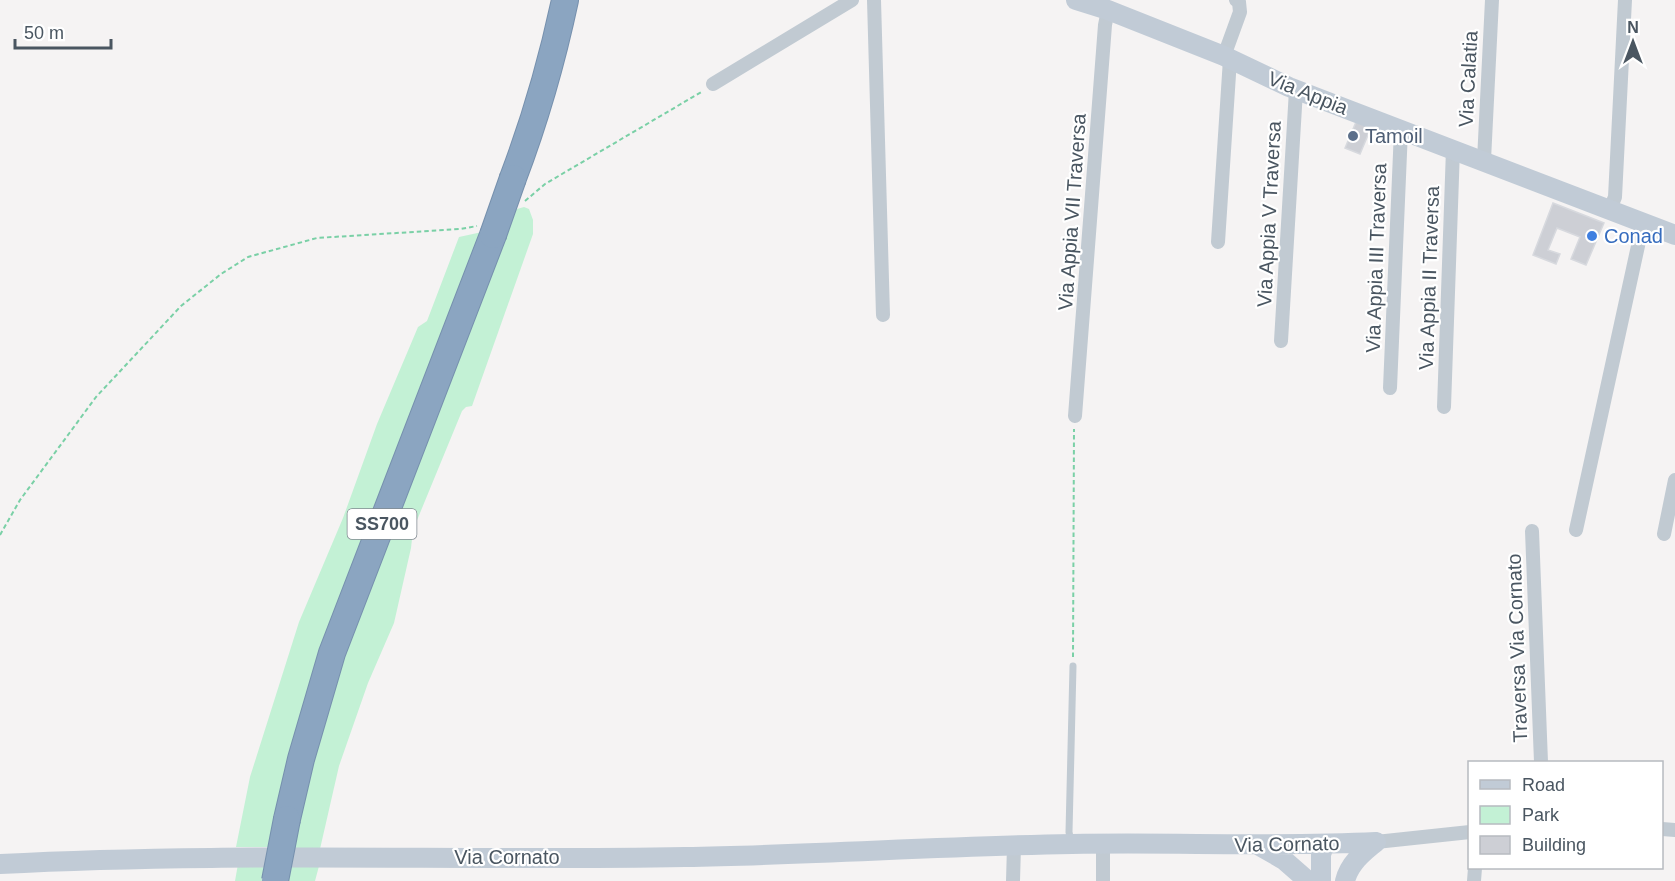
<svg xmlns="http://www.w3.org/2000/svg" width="1675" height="881" viewBox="0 0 1675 881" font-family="Helvetica,sans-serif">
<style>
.green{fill:#c3f1d5}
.building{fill:#cdcfd5;stroke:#d7d9de;stroke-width:1.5}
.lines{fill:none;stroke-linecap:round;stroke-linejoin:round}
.highway-casing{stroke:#7690ad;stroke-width:28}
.path{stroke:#7ad0a6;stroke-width:2;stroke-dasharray:4.5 3;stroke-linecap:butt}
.lane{stroke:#c1cad2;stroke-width:7}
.street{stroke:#c1cad2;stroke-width:14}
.secondary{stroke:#c1cbd6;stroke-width:20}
.highway{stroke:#8ba5c1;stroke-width:26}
.highway-bridge-casing{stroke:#7690ad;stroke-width:28;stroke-linecap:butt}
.highway-bridge{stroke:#8ba5c1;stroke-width:26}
.service-dot{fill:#5c6f8a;stroke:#fff;stroke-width:2}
.shop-dot{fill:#3f7fe0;stroke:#fff;stroke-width:2}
.labels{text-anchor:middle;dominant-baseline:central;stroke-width:4.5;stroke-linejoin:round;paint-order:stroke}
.shield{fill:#fff;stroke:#808990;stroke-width:1.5}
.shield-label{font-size:18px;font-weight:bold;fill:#4a5661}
.street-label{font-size:20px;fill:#4a5661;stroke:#fff}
.service-label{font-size:20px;fill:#4e5e75;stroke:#fff;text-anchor:start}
.shop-label{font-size:20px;fill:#366cbe;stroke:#fff;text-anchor:start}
</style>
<rect width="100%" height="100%" fill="#f5f3f3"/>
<path class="green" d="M524 207 529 209 533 220V234L472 406 466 407 462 411 413 530 411 548 394 623 368 683 339 766 320 849 292 848 307 776 343 662 400 506 512 214 517 209Z
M482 232 271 847H236L250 777 299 622 343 518 377 424 418 327 427 321 459 237Z
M238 864H264L262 881H235Z
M289 864 319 866 315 881H286Z"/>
<path class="building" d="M1356 122 1371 128 1360 154 1345 148Z
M1553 203 1604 223 1586 265 1571 259 1580 237 1557 228 1548 250 1560 254 1556 264 1533 255Z"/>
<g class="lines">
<g class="highway-casing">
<path id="highway" d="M513 178C535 120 552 61 565 0
M287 819 301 759 332 653 493 235"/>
</g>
<path class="path" d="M525 201 545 184 703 91
M0 535 20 500 96 397 181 306 221 274 248 257 317 238 460 229 477 226
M1073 657 1074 429"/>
<path class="lane" d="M1071 842 1069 832 1073 666"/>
<path class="street" d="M874 0 883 315
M1224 56 1240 12 1239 2 1236 0
M713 84 852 0
M1484 160 1492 0
M1610 209 1615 197 1625 0
M1218 242 1230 59
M1281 341 1296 90
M1390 388 1401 130
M1444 407 1453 149
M1075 416 1105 25 1108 10
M1576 530 1643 223
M1532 531 1541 762
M1664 534 1675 480
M1662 829 1675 830
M1376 842 1470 832
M1013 881 1014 846
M1103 881V844
M1474 881 1475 868"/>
<path class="secondary" d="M1076 0 1108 10 1224 56 1289 87 1675 235
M1258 845 1284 860 1308 881
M0 864C228 852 456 861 685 857 814 855 943 846 1072 844 1173 842 1275 847 1376 842
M1321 881V854L1325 844
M1345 881C1349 864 1363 852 1376 842"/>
<use href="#highway" class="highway"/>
<g class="highway-bridge-casing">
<path id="highway-bridge" d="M493 235 513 178
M275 881 287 819"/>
</g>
<use href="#highway-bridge" class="highway-bridge"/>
</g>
<circle class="service-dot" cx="1353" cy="136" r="6"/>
<circle class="shop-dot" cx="1592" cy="236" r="6"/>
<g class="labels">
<rect class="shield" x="347.5" y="509" width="69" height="30" rx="4.5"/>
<g class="shield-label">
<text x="382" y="524">SS700</text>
</g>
<g class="street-label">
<text transform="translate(1468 79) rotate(-87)">Via Calatia</text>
<text transform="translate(1308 93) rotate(22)">Via Appia</text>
<text transform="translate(1072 212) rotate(-86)">Via Appia VII Traversa</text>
<text transform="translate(1269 214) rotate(-87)">Via Appia V Traversa</text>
<text transform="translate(1376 258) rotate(-88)">Via Appia III Traversa</text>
<text transform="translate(1429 278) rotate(-88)">Via Appia II Traversa</text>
<text transform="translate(1517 648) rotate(-92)">Traversa Via Cornato</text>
<text transform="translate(1287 844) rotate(-1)">Via Cornato</text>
<text x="507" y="857">Via Cornato</text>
</g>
<g class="service-label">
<text x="1365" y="136">Tamoil</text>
</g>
<g class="shop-label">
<text x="1604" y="236">Conad</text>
</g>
</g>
<rect x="1468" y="761" width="195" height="108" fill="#ffffff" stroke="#b7bbc0" stroke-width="1.5"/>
<rect x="1480" y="780" width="30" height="9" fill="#c1cbd6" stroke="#b7bbc0" stroke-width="1.5"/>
<text x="1522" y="791" font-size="18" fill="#4a5661">Road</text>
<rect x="1480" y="806" width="30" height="18" fill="#c3f1d5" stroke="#b7bbc0" stroke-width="1.5"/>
<text x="1522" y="821" font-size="18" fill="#4a5661">Park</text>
<rect x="1480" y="836" width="30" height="18" fill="#cdcfd5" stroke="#b7bbc0" stroke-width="1.5"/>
<text x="1522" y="851" font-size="18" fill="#4a5661">Building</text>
<g transform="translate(1633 42)" stroke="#ffffff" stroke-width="4.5" paint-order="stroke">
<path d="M0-4.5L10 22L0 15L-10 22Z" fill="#4a5661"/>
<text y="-9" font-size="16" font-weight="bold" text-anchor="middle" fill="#4a5661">N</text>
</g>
<path d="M15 39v9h96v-9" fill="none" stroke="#4a5661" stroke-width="3"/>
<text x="24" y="39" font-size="18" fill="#4a5661" stroke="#ffffff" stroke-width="4.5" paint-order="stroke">50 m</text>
</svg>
